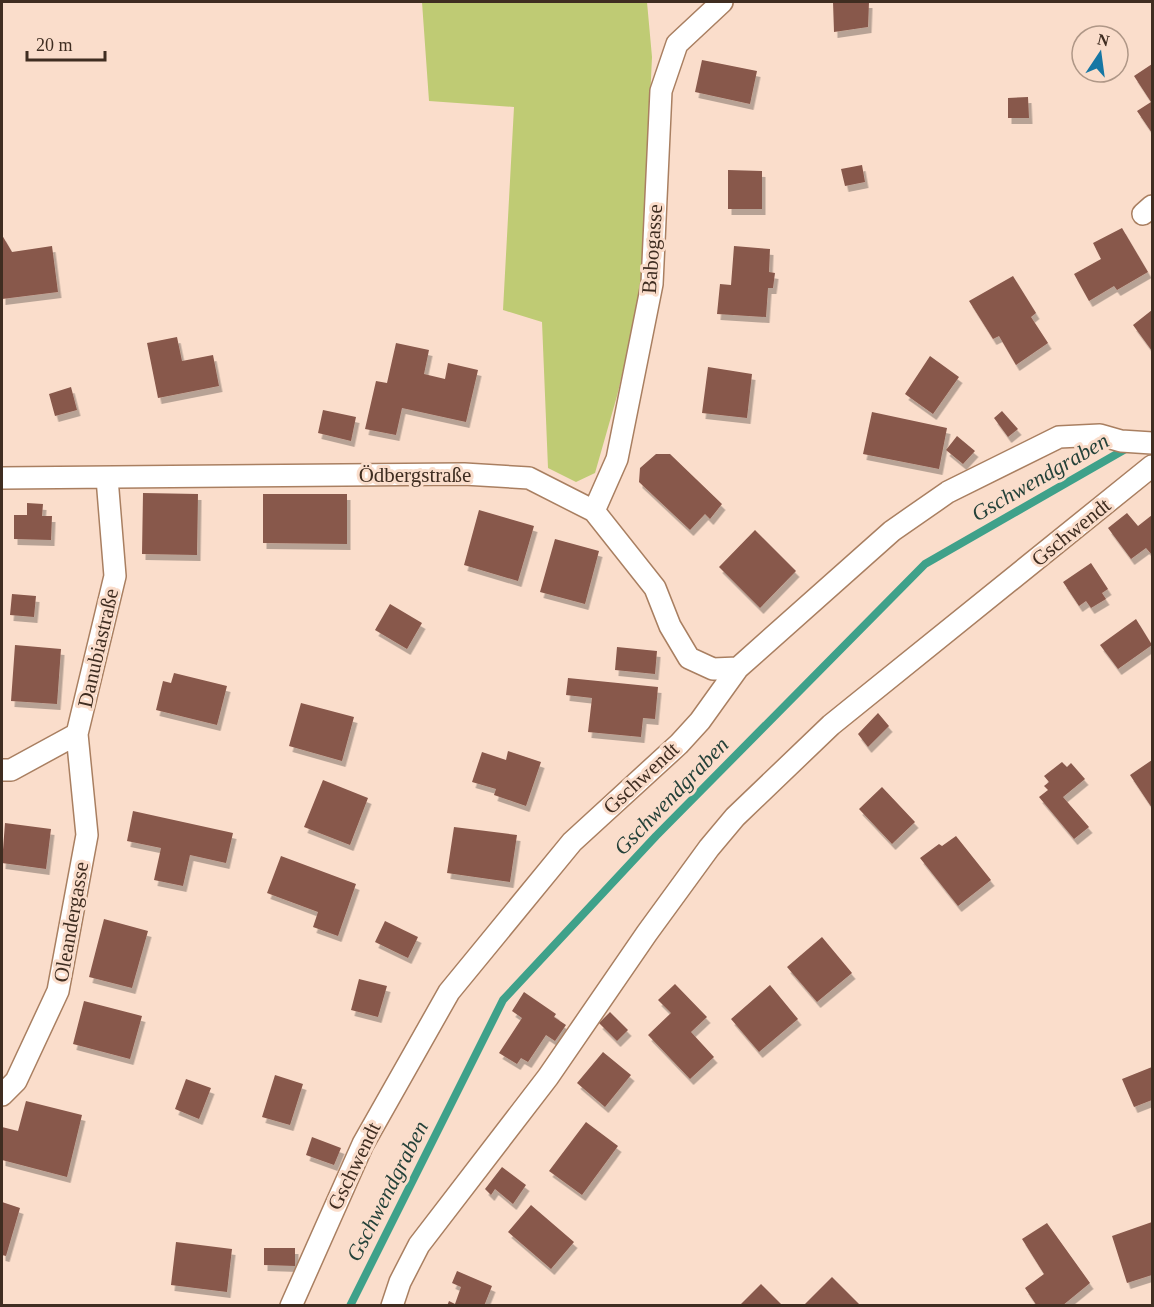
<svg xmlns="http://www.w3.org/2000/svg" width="1154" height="1307" viewBox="0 0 1154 1307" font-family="'Times New Roman',serif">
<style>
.green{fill:#bfcb74}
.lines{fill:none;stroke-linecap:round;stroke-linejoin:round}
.stream{stroke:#3fa18a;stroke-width:8}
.building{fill:#88584b;filter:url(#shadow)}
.minor-casing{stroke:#a97f61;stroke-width:24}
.minor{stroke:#fff;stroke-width:21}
.labels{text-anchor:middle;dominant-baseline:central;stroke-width:6;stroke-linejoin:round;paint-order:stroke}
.street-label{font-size:21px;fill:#3f2d21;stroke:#faddcb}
.water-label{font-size:22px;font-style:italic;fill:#244139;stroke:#faddcb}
</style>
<defs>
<filter id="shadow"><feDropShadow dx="3.5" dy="6" stdDeviation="0" flood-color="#0004"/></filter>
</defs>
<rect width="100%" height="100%" fill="#faddcb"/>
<path class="green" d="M422 2H647L652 57 641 294 617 396 595 473 576 482 548 468 542 322 503 310 514 107 429 101Z"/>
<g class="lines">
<path class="stream" d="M350 1306 503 1000 656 836 925 564 1129 447"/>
</g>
<path class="building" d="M833 2H869L868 27 834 32Z
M702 60 757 71 750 104 695 92Z
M1152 64V133L1137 111 1151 102 1134 76Z
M1028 97 1029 118H1008V98Z
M862 165 865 182 845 186 841 169Z
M728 170 762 171V209H728Z
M1122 228 1148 272 1117 290 1114 286 1089 301 1074 274 1101 259 1093 243Z
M2 235 12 252 52 246 58 292 2 299Z
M734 246 770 249 769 272 775 273 773 288H768L766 317 717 314 720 284 731 285Z
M1013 276 1036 313 1031 317 1048 343 1016 365 999 336 993 339 969 301Z
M1152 310V351L1133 325Z
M177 337 182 361 213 355 219 386 158 398 147 343Z
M396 343 429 350 424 374 445 379 448 363 478 370 466 422 402 408 396 435 365 429 376 381 387 383Z
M930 356 959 377 933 414 905 394Z
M708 367 752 374 747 418 702 413Z
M71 387 77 410 55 416 49 394Z
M323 410 356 417 351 441 318 433Z
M1002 411 1018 429 1008 437 994 418Z
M872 412 947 428 939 469 863 454Z
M957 436 975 451 963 464 946 450Z
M656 454H670L722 504 710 519 705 514 690 530 639 482 640 468Z
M143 493 198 494 197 555 142 554Z
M263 494H347V544L263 543Z
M27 503 43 504 42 516H52L51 540 14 539V515H27Z
M479 510 534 526 518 581 464 565Z
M1127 513 1138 526 1152 515V555L1146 548 1131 559 1108 528Z
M755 530 796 571 760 608 719 567Z
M555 539 599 551 585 604 540 592Z
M1091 563 1108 589 1102 593 1106 599 1091 608 1086 601 1079 606 1063 582Z
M12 594 36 596 34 617 10 615Z
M390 604 422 623 407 649 375 630Z
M1136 619 1152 645 1118 669 1100 645Z
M15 645 61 649 57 704 11 701Z
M617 647 657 651 655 674 615 670Z
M174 673 227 686 217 725 156 710 163 681 171 683Z
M568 678 658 687 655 719 643 718 641 737 588 732 592 698 566 695Z
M301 703 354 717 342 761 289 746Z
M878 713 889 726 868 747 858 734Z
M508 751 541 762 526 806 494 795 496 789 472 782 482 752 506 760Z
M1152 760V808L1130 775Z
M1062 762 1067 767 1071 763 1085 779 1063 797 1089 827 1074 839 1039 797 1048 790 1044 786 1049 782 1044 776Z
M323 780 368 798 350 845 304 827Z
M882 787 915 822 892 844 859 809Z
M133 811 233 833 226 863 190 855 183 886 154 880 161 848 127 841Z
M5 823 51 829 46 869 2 863Z
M454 827 517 835 510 882 447 873Z
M956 836 991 880 958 906 920 858 939 844 942 846Z
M281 856 356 884 338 936 313 927 318 912 267 893Z
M104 919 148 931 132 988 89 977Z
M385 921 418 937 408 958 375 942Z
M822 937 852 973 817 1002 787 967Z
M359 979 387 986 378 1017 351 1010Z
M675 984 707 1017 691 1032 714 1057 690 1079 648 1035 671 1013 658 1000Z
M770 985 798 1019 759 1052 731 1019Z
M524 992 556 1014 554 1017 566 1025 555 1041 546 1035 528 1062 521 1058 517 1064 499 1053 522 1018 512 1011Z
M84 1001 142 1016 130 1059 73 1044Z
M610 1012 628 1030 617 1041 599 1023Z
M603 1052 631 1075 605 1107 577 1083Z
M1152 1067V1100L1134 1107 1122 1079Z
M275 1075 303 1084 290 1125 262 1117Z
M186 1079 211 1088 199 1119 175 1109Z
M26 1101 82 1115 67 1177 2 1160V1127L18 1131Z
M586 1122 618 1146 582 1195 549 1171Z
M312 1137 341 1148 334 1165 306 1155Z
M502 1167 526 1185 513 1204 495 1189 491 1195 485 1189Z
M2 1202 20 1208 6 1256 2 1255Z
M531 1205 574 1242 551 1269 508 1232Z
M1152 1222V1275L1127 1283 1112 1236Z
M1047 1223 1090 1283 1062 1306H1037L1025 1288 1044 1274 1022 1239Z
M176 1242 232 1249 227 1292 171 1285Z
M264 1248H295V1266L264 1265Z
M457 1271 492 1286 484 1306H447L449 1301 455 1304 461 1287 452 1283Z
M832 1277 859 1304 857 1306H807L805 1304Z
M761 1284 783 1306H739Z"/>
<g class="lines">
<g class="minor-casing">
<path id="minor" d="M1143 214 1152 206
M2 478 464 474 529 478 594 511 655 588 670 626 689 658 713 669 738 668
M594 511 617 459 652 284 661 91 677 44 722 2
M2 770H11L77 734 115 576 107 478
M2 1095 16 1081 58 991 87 835 77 734
M291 1306 363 1144 449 992 572 842 679 744 700 721 738 668 892 531 948 492 1059 437 1100 435 1121 441 1152 443
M392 1306 400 1282 419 1245 548 1077 647 933 709 848 735 817 831 725 1152 466"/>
</g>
<use href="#minor" class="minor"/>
</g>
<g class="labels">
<g class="street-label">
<text transform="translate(652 249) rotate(-86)">Babogasse</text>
<text x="415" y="475">Ödbergstraße</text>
<text transform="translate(1071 532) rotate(-39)">Gschwendt</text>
<text transform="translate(98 648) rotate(-77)">Danubiastraße</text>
<text transform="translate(641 778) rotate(-43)">Gschwendt</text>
<text transform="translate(71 922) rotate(-80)">Oleandergasse</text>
<text transform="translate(354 1166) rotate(-64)">Gschwendt</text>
</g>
<g class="water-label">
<text transform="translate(1040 477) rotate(-30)">Gschwendgraben</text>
<text transform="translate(671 796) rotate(-46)">Gschwendgraben</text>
<text transform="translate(387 1191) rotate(-63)">Gschwendgraben</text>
</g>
</g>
<rect width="1154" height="1307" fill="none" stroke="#3f2d21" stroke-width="6"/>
<g transform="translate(1100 54) rotate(13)"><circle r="28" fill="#faddcb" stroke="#af9787" stroke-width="1.5"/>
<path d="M0-4.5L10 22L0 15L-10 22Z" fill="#1677a4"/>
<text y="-9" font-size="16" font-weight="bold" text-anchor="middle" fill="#3f2d21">N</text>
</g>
<path d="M27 51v9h78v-9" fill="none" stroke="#3f2d21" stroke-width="3"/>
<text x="36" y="51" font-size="18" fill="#3f2d21" stroke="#faddcb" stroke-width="4.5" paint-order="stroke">20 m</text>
</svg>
